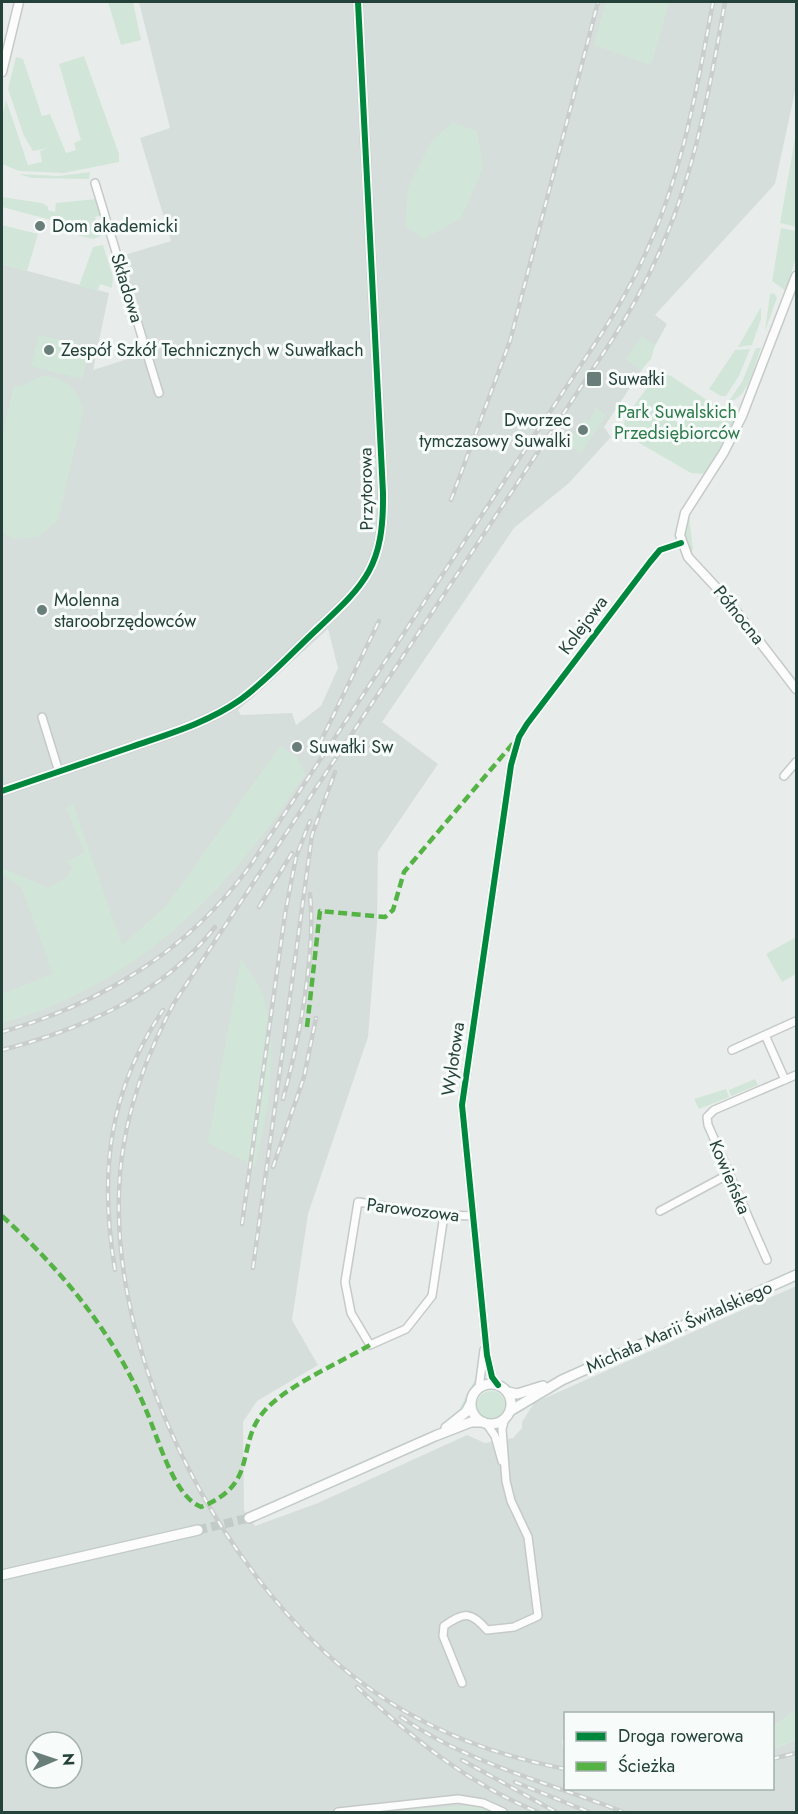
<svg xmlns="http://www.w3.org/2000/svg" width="798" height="1814" viewBox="0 0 798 1814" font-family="Jost,sans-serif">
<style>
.built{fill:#d6dedb;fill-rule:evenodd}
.green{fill:#d1e6d8}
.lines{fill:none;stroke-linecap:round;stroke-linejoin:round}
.secondary-tunnel{stroke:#c1cbc8;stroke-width:9;stroke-dasharray:9 4.5;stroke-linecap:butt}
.minor-casing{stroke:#c5cac8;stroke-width:10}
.tertiary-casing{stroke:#c5cac8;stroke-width:11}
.secondary-casing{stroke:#c3cbc8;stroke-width:12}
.minor{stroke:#fcfcfc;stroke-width:7}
.tertiary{stroke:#fcfcfc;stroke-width:8}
.secondary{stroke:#fcfcfc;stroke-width:9}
.rail-casing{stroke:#c9cdcc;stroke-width:4.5}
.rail{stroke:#f7fbf9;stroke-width:2;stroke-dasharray:7;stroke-linecap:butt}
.quiet{stroke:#55b346;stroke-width:4.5;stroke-dasharray:9 4.5;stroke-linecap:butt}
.cycleway-casing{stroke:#f7fbf9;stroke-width:10}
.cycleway{stroke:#00873e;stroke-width:6}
.poi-dot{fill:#697e78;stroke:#f7fbf9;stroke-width:2}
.labels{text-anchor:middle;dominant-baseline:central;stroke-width:6;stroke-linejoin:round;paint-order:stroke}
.poi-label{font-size:18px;fill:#24423a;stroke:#f7fbf9;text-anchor:start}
.street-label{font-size:18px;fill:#24423a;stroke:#f7fbf9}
.park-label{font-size:18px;fill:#2d7a4b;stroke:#f7fbf9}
</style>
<rect width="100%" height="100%" fill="#e8edeb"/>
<path class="built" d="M139 2H796V87L775 184 655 315 667 324 643 368 604 427 611 437 569 483 514 528 382 722 438 764 378 852 377 923 368 1037 308 1214 292 1320 318 1365 257 1401 243 1422 244 1510 255 1526 318 1503 467 1435 485 1443 513 1438 522 1428V1422L534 1403 796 1286V1710L773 1727 772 1714H566L565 1739 562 1740 565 1760 566 1788H772L773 1749 796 1740V1812H2V264L109 293 93 370 150 352 121 256 171 241 140 138 170 128ZM328 629 338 668 321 706 296 725 292 713 241 715 238 710ZM36 1742H72V1778H36Z"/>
<path class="green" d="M108 2H133L141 40 121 45Z
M606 2H669L651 65 594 45Z
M84 56 119 154V162L64 173 19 171 2 164V117L6 100 28 165 42 162 40 151 48 148 33 151 24 136 8 89 16 57 23 59 42 116 50 114 66 153 76 150 74 143 81 140 59 64Z
M452 123 477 131 483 168 461 218 424 239 405 226 408 188 431 142Z
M796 133V227L780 223Z
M90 172 89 179 32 178 18 174 59 176Z
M2 197 42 203 48 207V210L55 212 56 203 96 199 101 215 95 217 101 236 93 239 77 235 78 227 2 207Z
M2 225 38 234 27 271 2 264Z
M781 228 796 231V257L786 291 772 281Z
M103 245 113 277 112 288 100 284 98 291 79 286 93 247Z
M774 293 777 298 765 331 770 294Z
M761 307V319L752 345 738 347Z
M39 335 90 347 82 379 31 366Z
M642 336 655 345 651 359 641 370 626 359Z
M756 348H761C754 365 749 399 728 402L742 382Z
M750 349 739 376 726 396H721L709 389 735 350Z
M662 374 671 376 732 417 734 422 731 430 704 474 691 473 627 436C624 433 623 432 623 427 623 418 653 377 662 374Z
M47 376C68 379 81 393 83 413L58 520 38 537 15 539 2 533V436L14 386C24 388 35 376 47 376Z
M593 406 606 415 581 453 568 445 584 420 588 422 595 411Z
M689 515 693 550 690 552 685 535Z
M280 746 297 757 305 774C230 890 138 985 2 1023V994L53 974 22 888 2 874V868L48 888 67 877 72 867 67 861 85 853 66 808 73 804 122 946 167 905Z
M796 937V974L782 982 766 954Z
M241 958C249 971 261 987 265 1003 279 1057 267 1113 255 1166L208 1143Z
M755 1079 758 1085 731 1096 729 1090Z
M726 1089 729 1097 699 1109 694 1099Z
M477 1376H479L462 1410 460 1408Z
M477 1405a14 14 0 1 1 28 0a14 14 0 1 1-28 0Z
M796 1710V1740L773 1749V1727Z
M477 1805 494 1812H379Z"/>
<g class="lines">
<path class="secondary-tunnel" d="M198 1530 249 1518"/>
<g class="minor-casing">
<path id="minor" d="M95 183 159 393
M42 717 59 772
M784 776 796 762
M765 1035 796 1021
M732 1050 765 1035 785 1080
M660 1211 729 1174
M444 1215 432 1296 406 1329 370 1345 351 1313 345 1282 358 1202 444 1215 473 1216
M767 1260 708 1125 707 1117 714 1110 796 1075
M498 1385 492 1377 487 1355 462 1105 511 765 519 737 527 724 650 562 660 550 681 543
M479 1388 484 1350
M486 1423 495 1436 502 1461
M462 1683 443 1636 444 1626C465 1611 471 1612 487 1630L514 1627 538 1616 528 1537 511 1501 506 1481 502 1429 505 1418
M338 1812 458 1799 483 1803 503 1812"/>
</g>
<g class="tertiary-casing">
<path id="tertiary" d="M2 72 19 2
M796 276 742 416 724 452 685 513 680 535 688 557 726 598 796 689
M2 791C45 776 88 762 131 747 168 734 207 723 240 700 265 682 288 657 311 635 364 585 384 570 383 493L358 2"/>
</g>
<g class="secondary-casing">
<path id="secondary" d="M471 1404a20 20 0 1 1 40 0a20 20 0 1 1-40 0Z
M508 1392 517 1394 543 1386
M510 1411 562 1380 796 1275
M446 1428 466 1412 471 1403
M249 1518 435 1436 471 1422H483
M2 1575 198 1530"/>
</g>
<use href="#minor" class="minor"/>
<use href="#tertiary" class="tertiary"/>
<use href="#secondary" class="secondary"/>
<g class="rail-casing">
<path id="rail" d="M451 500 510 341 598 2
M320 743 379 621
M259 907 292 853
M2 1032C101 1004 189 950 250 866L602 333C673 223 690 127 713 2
M2 1050C83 1029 162 995 215 927
M283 1099C299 1042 316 952 310 894
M273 1167 304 1077 316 1018
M242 1224 285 914 296 857 310 821
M253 1268 312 835 335 772
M115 1270C99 1174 108 1092 163 1010
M357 1687C411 1737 468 1784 538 1812
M401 1717C468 1764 548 1782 623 1812
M772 1759 796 1753
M462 1760 556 1812
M566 1769C491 1755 419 1727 358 1680 221 1575 113 1365 119 1192 121 1125 143 1061 174 1003L610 343C684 229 702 132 725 2
M515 1782 589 1812"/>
</g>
<use href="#rail" class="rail"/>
<path class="quiet" d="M307 1027 320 911 385 917 393 910 404 872 515 741
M2 1216C61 1269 116 1336 146 1410 158 1437 173 1496 201 1507 262 1483 233 1443 267 1408 292 1383 339 1363 370 1345"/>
<g class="cycleway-casing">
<path id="cycleway" d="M2 791C45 776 88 762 131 747 168 734 207 723 240 700 265 682 288 657 311 635 364 585 384 570 383 493L358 2
M498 1385 492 1377 487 1355 462 1105 511 765 519 737 527 724 650 562 660 550 681 543"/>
</g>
<use href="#cycleway" class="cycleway"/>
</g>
<g class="poi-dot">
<circle cx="40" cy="226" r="6"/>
<circle cx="49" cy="350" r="6"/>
<rect x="586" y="371" width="16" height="16" rx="3"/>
<circle cx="583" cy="430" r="6"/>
<circle cx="42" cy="610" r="6"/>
<circle cx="297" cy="747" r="6"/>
</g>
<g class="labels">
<g class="poi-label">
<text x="52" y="226">Dom akademicki</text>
<text x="61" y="350">Zespół Szkół Technicznych w Suwałkach</text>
<text x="608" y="379">Suwałki</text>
<text x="571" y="420" text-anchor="end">Dworzec<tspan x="571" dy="21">tymczasowy Suwalki</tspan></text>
<text x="54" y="600">Molenna<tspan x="54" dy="21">staroobrzędowców</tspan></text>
<text x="309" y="747">Suwałki Sw</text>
</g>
<g class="street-label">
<text transform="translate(127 288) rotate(73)">Składowa</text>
<text transform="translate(366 489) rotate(-91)">Przytorowa</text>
<text transform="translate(739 615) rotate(51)">Północna</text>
<text transform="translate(583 625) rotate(-53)">Kolejowa</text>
<text transform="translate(453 1059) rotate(-82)">Wylotowa</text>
<text transform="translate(730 1177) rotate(67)">Kowieńska</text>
<text transform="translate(413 1210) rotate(7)">Parowozowa</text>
<text transform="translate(679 1327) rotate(-24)">Michała Marii Świtalskiego</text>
</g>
<g class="park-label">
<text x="677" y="412">Park Suwalskich<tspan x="677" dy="21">Przedsiębiorców</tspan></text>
</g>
</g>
<rect width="798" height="1814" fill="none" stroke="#24423a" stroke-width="6"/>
<rect x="564" y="1712" width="210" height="78" fill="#f7fbf9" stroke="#a3b1ad" stroke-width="1.5"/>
<rect x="576" y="1732" width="30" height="9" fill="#00873e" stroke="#a3b1ad" stroke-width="1.5"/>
<text x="618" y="1742" font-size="18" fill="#24423a">Droga rowerowa</text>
<rect x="576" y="1762" width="30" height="9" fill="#55b346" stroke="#a3b1ad" stroke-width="1.5"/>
<text x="618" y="1772" font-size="18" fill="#24423a">Ścieżka</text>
<g transform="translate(54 1760) rotate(88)"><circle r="28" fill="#f7fbf9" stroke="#a3b1ad" stroke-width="1.5"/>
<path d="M0-4.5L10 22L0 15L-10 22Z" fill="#697e78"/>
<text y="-9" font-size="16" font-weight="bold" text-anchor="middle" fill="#24423a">N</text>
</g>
</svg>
